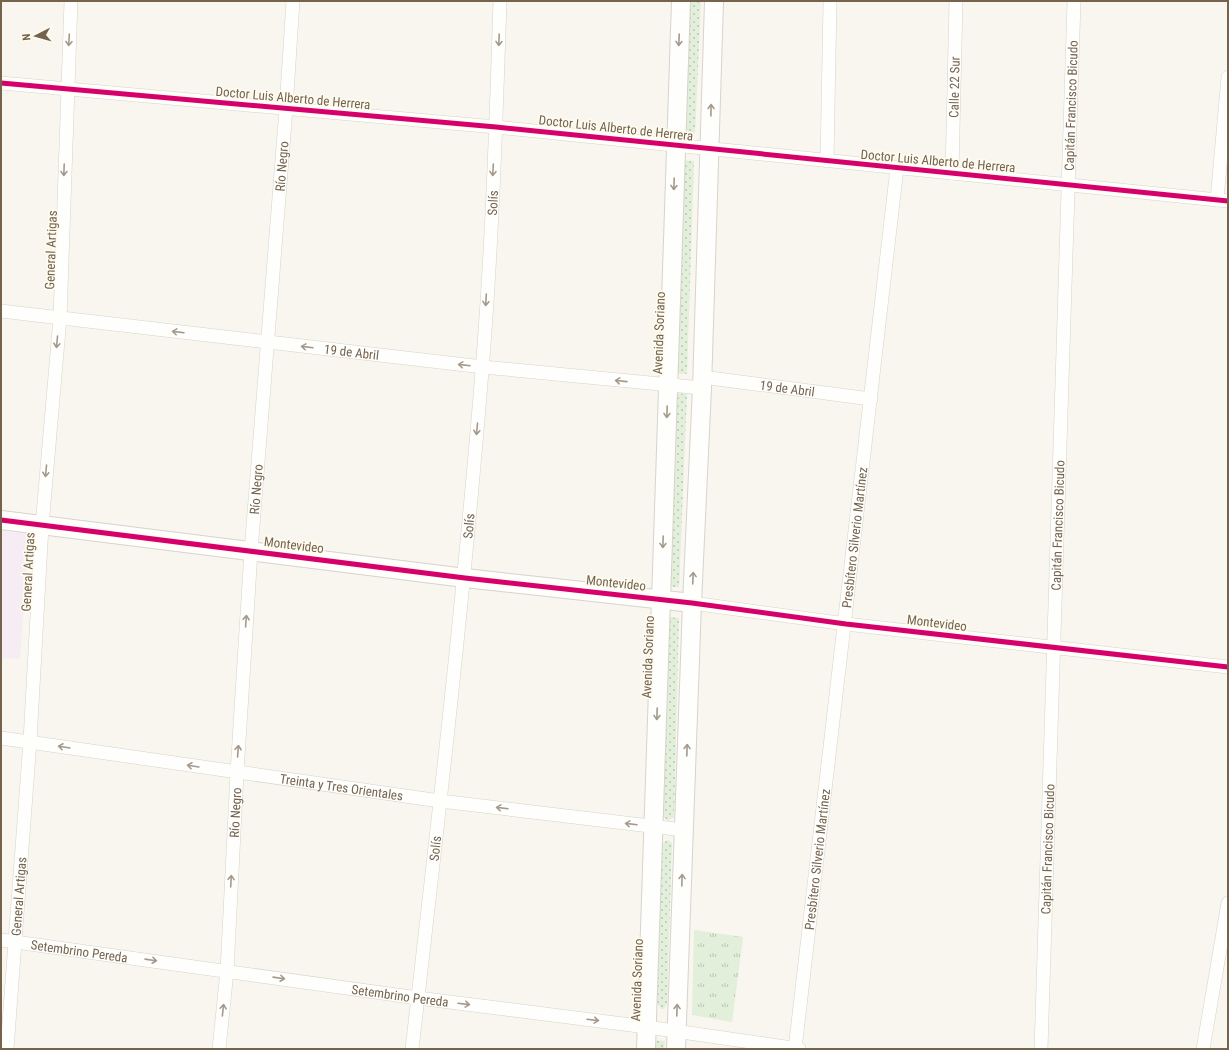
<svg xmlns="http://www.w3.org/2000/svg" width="1229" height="1050" viewBox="0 0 1229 1050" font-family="'Roboto Condensed',sans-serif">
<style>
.education{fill:#f6edf4}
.grass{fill:url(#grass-dots)}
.park{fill:url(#park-tufts)}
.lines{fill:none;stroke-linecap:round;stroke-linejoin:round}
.street-casing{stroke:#d7d3cc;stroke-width:14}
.secondary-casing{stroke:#d8d3cc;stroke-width:20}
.street{stroke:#fefefc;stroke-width:13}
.secondary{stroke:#fefefc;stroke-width:18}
.cycleway-casing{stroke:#fefbf0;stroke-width:8}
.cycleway{stroke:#d6006c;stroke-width:5}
.oneway{stroke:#a5998b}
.labels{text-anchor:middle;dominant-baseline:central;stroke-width:3.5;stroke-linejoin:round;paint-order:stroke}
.street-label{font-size:13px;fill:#75634e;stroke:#fefbf0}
</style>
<defs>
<pattern id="grass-dots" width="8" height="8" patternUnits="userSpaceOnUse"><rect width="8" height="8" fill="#e2efda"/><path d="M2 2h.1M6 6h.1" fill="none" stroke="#bcc5b3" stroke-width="1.8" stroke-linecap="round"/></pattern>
<pattern id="park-tufts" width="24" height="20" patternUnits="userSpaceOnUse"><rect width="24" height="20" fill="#e2efda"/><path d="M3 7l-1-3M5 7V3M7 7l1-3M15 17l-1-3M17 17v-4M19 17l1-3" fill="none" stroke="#bcc5b3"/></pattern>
</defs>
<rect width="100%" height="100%" fill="#f8f6ee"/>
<path class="education" d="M1 531 29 534 20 659 1 658Z"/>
<path class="grass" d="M688 1H701L695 133H682Z
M682 160 694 161 687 374 674 373Z
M674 393 687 394 679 587H667Z
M669 617 679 618 674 817 668 821 663 816Z
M668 840 672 843 667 1004 664 1009H661L657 1003 661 844Z
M653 1040 665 1041 664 1049H653Z"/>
<path class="park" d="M694 930 743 937 732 1022 692 1015Z"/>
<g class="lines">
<g class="street-casing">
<g id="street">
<path d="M1 83 496 127 1228 201"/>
<path d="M827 161 830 1"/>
<path id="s1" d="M952 173 956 1"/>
<path d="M1217 200 1228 77"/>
<path id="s2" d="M1 311 483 367 702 388"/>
<path id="s3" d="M702 377 871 399"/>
<path d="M692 603 846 624 1228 667"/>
<path id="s4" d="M1 738 440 801 684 830"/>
<path id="s5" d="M1 940 418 998 647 1027 799 1049"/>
<path id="s6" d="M7 1049 30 741 42 526 60 318 71 1"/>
<path id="s7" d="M219 1049 227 971 237 773 251 551 286 109 293 1"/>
<path id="s8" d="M412 1049C438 823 464 597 482 371 492 248 496 124 500 1"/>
<path id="s9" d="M795 1049 897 168"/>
<path id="s10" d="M1041 1049 1074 1"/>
<path d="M1203 1049 1228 903"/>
</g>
</g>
<g class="secondary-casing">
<path id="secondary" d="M1 520 465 578 692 603
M646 1049 681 1
M676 1049 692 603 702 388 714 1"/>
</g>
<use href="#street" class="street"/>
<use href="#secondary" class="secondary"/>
<g class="cycleway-casing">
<path id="cycleway" d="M1 83 496 127 1228 201
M1 520 465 578 692 603 846 624 1228 667"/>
</g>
<use href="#cycleway" class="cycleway"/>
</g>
<defs><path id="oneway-shaft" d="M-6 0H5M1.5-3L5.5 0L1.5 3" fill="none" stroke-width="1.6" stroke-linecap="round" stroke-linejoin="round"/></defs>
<g class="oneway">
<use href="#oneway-shaft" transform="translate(69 40) rotate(93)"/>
<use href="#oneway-shaft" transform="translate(499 40) rotate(92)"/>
<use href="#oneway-shaft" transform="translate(679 40) rotate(92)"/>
<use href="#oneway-shaft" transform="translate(711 110) rotate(-89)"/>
<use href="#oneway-shaft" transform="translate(64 170) rotate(92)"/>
<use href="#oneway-shaft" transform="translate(493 170) rotate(93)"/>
<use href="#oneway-shaft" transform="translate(674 184) rotate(92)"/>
<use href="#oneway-shaft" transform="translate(486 300) rotate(93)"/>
<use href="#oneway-shaft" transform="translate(178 332) rotate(-173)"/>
<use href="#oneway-shaft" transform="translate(57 342) rotate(95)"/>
<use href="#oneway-shaft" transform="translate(307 347) rotate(-173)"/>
<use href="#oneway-shaft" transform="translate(464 365) rotate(-173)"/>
<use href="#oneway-shaft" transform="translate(621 381) rotate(-174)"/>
<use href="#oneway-shaft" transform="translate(667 412) rotate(92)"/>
<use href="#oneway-shaft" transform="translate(477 429) rotate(95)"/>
<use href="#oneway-shaft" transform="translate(46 471) rotate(95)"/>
<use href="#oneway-shaft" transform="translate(663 542) rotate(92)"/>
<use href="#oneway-shaft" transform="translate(693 578) rotate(-87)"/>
<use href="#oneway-shaft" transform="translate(246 621) rotate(-86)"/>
<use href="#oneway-shaft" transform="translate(657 714) rotate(92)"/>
<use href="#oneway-shaft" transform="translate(64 747) rotate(-171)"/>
<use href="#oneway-shaft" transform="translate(687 750) rotate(-88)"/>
<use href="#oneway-shaft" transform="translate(238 751) rotate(-86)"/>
<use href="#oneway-shaft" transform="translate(193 766) rotate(-171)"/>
<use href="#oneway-shaft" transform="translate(502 808) rotate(-173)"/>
<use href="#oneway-shaft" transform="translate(631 824) rotate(-173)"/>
<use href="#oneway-shaft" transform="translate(682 880) rotate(-88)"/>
<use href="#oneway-shaft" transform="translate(231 881) rotate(-87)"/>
<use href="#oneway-shaft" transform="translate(151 960) rotate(8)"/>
<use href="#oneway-shaft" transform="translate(279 978) rotate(8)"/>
<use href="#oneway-shaft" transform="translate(464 1004) rotate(7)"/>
<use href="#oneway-shaft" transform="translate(223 1010) rotate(-84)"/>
<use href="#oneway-shaft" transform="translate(677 1010) rotate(-88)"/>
<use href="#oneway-shaft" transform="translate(593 1020) rotate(7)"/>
</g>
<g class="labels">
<g class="street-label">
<text stroke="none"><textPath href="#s1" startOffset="86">Calle 22 Sur</textPath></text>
<text transform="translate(293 98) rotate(5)">Doctor Luis Alberto de Herrera</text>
<text stroke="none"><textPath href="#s10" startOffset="944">Capitán Francisco Bicudo</textPath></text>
<text transform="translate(616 128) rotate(6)">Doctor Luis Alberto de Herrera</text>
<text transform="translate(938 161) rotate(5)">Doctor Luis Alberto de Herrera</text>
<text stroke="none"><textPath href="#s7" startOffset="885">Río Negro</textPath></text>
<text stroke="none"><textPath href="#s8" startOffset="850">Solís</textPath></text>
<text transform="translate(51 250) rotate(-88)">General Artigas</text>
<text transform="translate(659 333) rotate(-88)">Avenida Soriano</text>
<text stroke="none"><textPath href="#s2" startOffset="353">19 de Abril</textPath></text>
<text stroke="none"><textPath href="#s3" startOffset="86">19 de Abril</textPath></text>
<text stroke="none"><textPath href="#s7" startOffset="561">Río Negro</textPath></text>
<text stroke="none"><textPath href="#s10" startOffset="524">Capitán Francisco Bicudo</textPath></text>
<text stroke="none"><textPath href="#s8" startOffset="526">Solís</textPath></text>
<text stroke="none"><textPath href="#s9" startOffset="515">Presbítero Silverio Martínez</textPath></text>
<text transform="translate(294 545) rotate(7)">Montevideo</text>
<text transform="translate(28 572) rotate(-87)">General Artigas</text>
<text transform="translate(616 583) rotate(6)">Montevideo</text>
<text transform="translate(937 623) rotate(7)">Montevideo</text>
<text transform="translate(648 657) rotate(-88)">Avenida Soriano</text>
<text stroke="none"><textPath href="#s4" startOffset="344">Treinta y Tres Orientales</textPath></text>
<text stroke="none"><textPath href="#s7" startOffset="237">Río Negro</textPath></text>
<text stroke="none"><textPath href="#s8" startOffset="202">Solís</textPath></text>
<text stroke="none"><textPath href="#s10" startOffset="200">Capitán Francisco Bicudo</textPath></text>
<text stroke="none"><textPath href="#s9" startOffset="191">Presbítero Silverio Martínez</textPath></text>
<text stroke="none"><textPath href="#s6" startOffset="153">General Artigas</textPath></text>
<text stroke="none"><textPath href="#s5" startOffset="79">Setembrino Pereda</textPath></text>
<text transform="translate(637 980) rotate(-88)">Avenida Soriano</text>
<text stroke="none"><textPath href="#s5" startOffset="403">Setembrino Pereda</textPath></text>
</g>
</g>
<rect width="1229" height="1050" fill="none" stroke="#75634e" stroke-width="4"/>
<g transform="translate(36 36) rotate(264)" stroke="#fefbf0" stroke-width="3" paint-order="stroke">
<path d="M0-3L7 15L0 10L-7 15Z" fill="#75634e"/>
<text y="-6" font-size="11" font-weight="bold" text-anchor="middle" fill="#75634e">N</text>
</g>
</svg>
